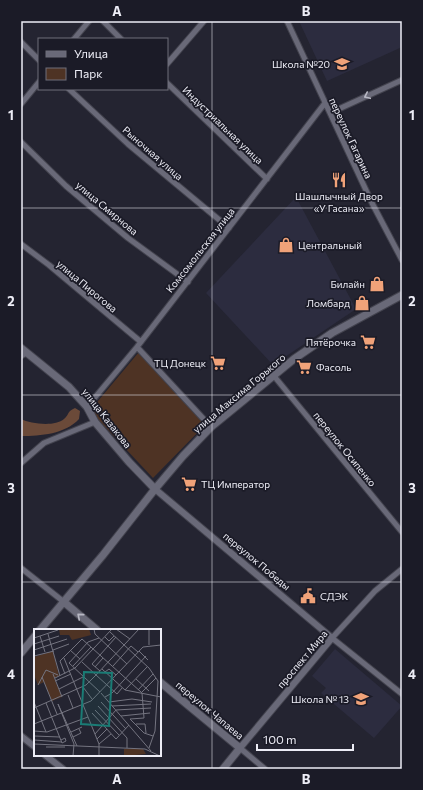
<svg xmlns="http://www.w3.org/2000/svg" width="423" height="790" viewBox="0 0 423 790" font-family="Commissioner,sans-serif">
<style>
.built{fill:#2c2c3f}
.green{fill:#4e3324}
.forest{fill:#6b4a39}
.lines{fill:none;stroke-linecap:round;stroke-linejoin:round}
.minor-casing{stroke:#43434e;stroke-width:7}
.tertiary-casing{stroke:#43434e;stroke-width:8}
.secondary-casing{stroke:#43434e;stroke-width:9}
.minor{stroke:#696978;stroke-width:5}
.tertiary{stroke:#696978;stroke-width:6}
.secondary{stroke:#696978;stroke-width:7}
.oneway{stroke:#b8b8c4}
.grid{fill:none;stroke:#ededf6;stroke-width:1;stroke-opacity:0.55}
.labels{text-anchor:middle;dominant-baseline:central;stroke-width:3.5;stroke-linejoin:round;paint-order:stroke}
.poi-label{font-size:10px;fill:#ededf6;stroke:#1b1b27;text-anchor:end}
.street-label{font-size:10px;fill:#ededf6;stroke:#1b1b27}
.inset-road{fill:none;stroke:#747480;stroke-width:1}
.view{fill:#1a7c75;fill-opacity:0.15;stroke:#1a7c75;stroke-width:2}
.inset-edge{fill:none;stroke:#ededf6;stroke-width:2}
.neatline{fill:none;stroke:#ededf6;stroke-width:1.5}
.grid-label{font-size:13px;text-anchor:middle;font-weight:bold;fill:#ededf6}
</style>
<rect width="100%" height="100%" fill="#242431"/>
<path class="built" d="M299 21H402V47L327 81Z
M296 197 356 309 273 365 206 293Z
M335 649 402 706 374 738 321 693 326 688 312 676Z"/>
<path class="green" d="M139 352 205 425 153 478 94 415 93 407Z"/>
<path class="forest" d="M75 408 80 411 79 419C65 434 41 436 21 436V419C31 424 55 427 64 419 70 414 66 412 75 408Z"/>
<g class="lines">
<g class="minor-casing">
<path id="minor" d="M103 21 121 39
M287 21 372 203 402 260
M74 39 89 21
M21 42 39 60
M167 64 204 21
M167 83 267 179
M69 89 128 144 229 228
M21 104 39 82
M330 113 402 80
M21 142 66 186 128 238 188 282
M21 244 49 265 141 342
M137 347 211 427
M21 356 26 353
M274 376 402 532
M87 407 137 347 325 103
M21 463 44 443 95 422
M21 568 64 602
M402 569 375 591 332 638 402 694
M240 748 265 769"/>
</g>
<g class="tertiary-casing">
<path id="tertiary" d="M155 489 332 638 240 748
M21 736 35 747
M45 755 63 769"/>
</g>
<g class="secondary-casing">
<path id="secondary" d="M21 348 69 387 87 407 95 422 129 462 155 489
M64 602 97 630
M40 630 103 555 155 489 183 456 211 427 294 359 332 333 402 295
M21 653 35 636
M160 682 240 748 223 769"/>
</g>
<use href="#minor" class="minor"/>
<use href="#tertiary" class="tertiary"/>
<use href="#secondary" class="secondary"/>
</g>
<defs><path id="oneway-chevron" d="M-2-3.5L2.5 0L-2 3.5" fill="none" stroke-width="1.6" stroke-linecap="round" stroke-linejoin="round"/></defs>
<g class="oneway">
<use href="#oneway-chevron" transform="translate(367 96) rotate(155)"/>
<use href="#oneway-chevron" transform="translate(80 616) rotate(-140)"/>
</g>
<path class="grid" d="M212 21V769M21 208H402M21 395H402M21 582H402"/>
<defs>
<g id="school-bare" transform="scale(1.2)"><path d="M0-5L7-2L0 1L-7-2ZM-4 1L0 2.5L4 1V4Q0 6-4 4Z" fill="#f0a279" stroke="#1b1b27" stroke-width="2.5" paint-order="stroke"/></g>
<g id="restaurant-bare" transform="scale(1.2)"><path d="M-5-6h1v4h1v-4h1v4h1v-4h1v5L-1.5 .5V6h-2V.5L-5-1ZM5-6V6H3V1.5H1.5Q1.5-4 5-6Z" fill="#f0a279" stroke="#1b1b27" stroke-width="2.5" paint-order="stroke"/></g>
<g id="shop-bare" transform="scale(1.2)"><path d="M-5-2.5h2.3a2.7 3.5 0 0 1 5.4 0H5L5.5 6h-11ZM-1.5-2.5h3a1.5 2.3 0 0 0-3 0Z" fill="#f0a279" stroke="#1b1b27" stroke-width="2.5" paint-order="stroke"/></g>
<g id="supermarket-bare" transform="scale(1.2)"><path d="M-6-5.5h2.5l.6 2H6L4.5 2H-2.5L-4.4-4H-6ZM-1.5 3.2a1.3 1.3 0 1 0 .1 0ZM3 3.2a1.3 1.3 0 1 0 .1 0Z" fill="#f0a279" stroke="#1b1b27" stroke-width="2.5" paint-order="stroke"/></g>
<g id="civic-bare" transform="scale(1.2)"><path d="M-.6-6.5H3V-4.5H.6V-3L4-1V1h2V6H-6V1h2V-1L-.6-3ZM-1.2 2.5V6h2.4V2.5Z" fill="#f0a279" stroke="#1b1b27" stroke-width="2.5" paint-order="stroke"/></g>
</defs>
<g fill-rule="evenodd">
<use href="#school-bare" x="342" y="64"/>
<use href="#restaurant-bare" x="339" y="180"/>
<use href="#shop-bare" x="286" y="245"/>
<use href="#shop-bare" x="377" y="284"/>
<use href="#shop-bare" x="362" y="303"/>
<use href="#supermarket-bare" x="368" y="342"/>
<use href="#supermarket-bare" x="218" y="363"/>
<use href="#supermarket-bare" x="304" y="367"/>
<use href="#supermarket-bare" x="189" y="484"/>
<use href="#civic-bare" x="308" y="596"/>
<use href="#school-bare" x="361" y="699"/>
</g>
<g class="labels">
<g class="poi-label">
<text x="330" y="64">Школа №20</text>
<text x="339" y="196" text-anchor="middle">Шашлычный Двор<tspan x="339" dy="12">«У Гасана»</tspan></text>
<text x="298" y="245" text-anchor="start">Центральный</text>
<text x="365" y="284">Билайн</text>
<text x="350" y="303">Ломбард</text>
<text x="356" y="342">Пятёрочка</text>
<text x="206" y="363">ТЦ Донецк</text>
<text x="316" y="367" text-anchor="start">Фасоль</text>
<text x="201" y="484" text-anchor="start">ТЦ Император</text>
<text x="320" y="596" text-anchor="start">СДЭК</text>
<text x="349" y="699">Школа № 13</text>
</g>
<g class="street-label">
<text transform="translate(223 125) rotate(44)">Индустриальная улица</text>
<text transform="translate(351 138) rotate(65)">переулок Гагарина</text>
<text transform="translate(153 153) rotate(41)">Рыночная улица</text>
<text transform="translate(107 208) rotate(40)">улица Смирнова</text>
<text transform="translate(200 250) rotate(-52)">Комсомольская улица</text>
<text transform="translate(87 286) rotate(40)">улица Пирогова</text>
<text transform="translate(239 393) rotate(-40)">улица Максима Горького</text>
<text transform="translate(107 418) rotate(52)">улица Казакова</text>
<text transform="translate(345 449) rotate(51)">переулок Осипенко</text>
<text transform="translate(257 561) rotate(40)">переулок Победы</text>
<text transform="translate(302 659) rotate(-50)">проспект Мира</text>
<text transform="translate(210 710) rotate(40)">переулок Чапаева</text>
</g>
</g>
<g transform="translate(34 629)">
<rect width="127" height="127" fill="#242431"/>
<path d="M25 0H55L57 6 38 11 35 6H26ZM19 22 25 47 20 49 28 68 18 72 10 53 4 56 0 46V28ZM90 120H109L112 125 90 127Z" fill="#4e3324"/>
<path class="inset-road" d="M60 0 61 5 93 35M82 0 96 10M115 0V16M76 3 115 39 124 52 121 102 115 119M14 5 26 47M6 7 11 23M71 8 75 12 80 7M0 9 24 1M65 9 54 13 35 34 66 63M0 15 25 7M0 21 33 10M19 21 35 15M36 21 46 30M105 22 114 31M0 27 20 22M30 29 65 115V127M39 37 57 18M79 37 97 17 104 23M61 38 69 29M68 40 91 61 127 68M66 42 58 35 82 8M71 43 75 40 82 46M19 45 28 68M31 45 26 32 48 10 107 63M8 48 23 85M21 49 41 39 78 0M102 50 115 62M21 52 37 45M4 56 12 41 24 46M73 56 83 65 88 59M73 56 62 46 105 0M49 58 58 70M25 60 49 48M91 61 113 38M104 61 119 45M67 64 117 122M107 64 122 49M34 66 39 79M71 68 78 64 112 27M0 73 12 103M67 73 92 100M75 73 98 70 118 73M12 74 28 114M64 77 93 109V119M78 77 117 75M0 79 52 56 62 46 48 33M61 81 85 106M82 81 117 79M58 84 82 110 95 96M87 87 116 84M96 90 110 89 108 64M96 90 110 104 119 107M0 95 57 72 109 18 127 16M102 95H111L112 104M0 102 13 103 54 88M37 103 48 98M61 105 82 81M0 107 26 108M39 108 47 104 45 100M63 110 73 100M0 111 28 113M27 111 31 109 32 112 28 114M0 115 111 120 126 127M65 115 77 105M12 118H31M39 127 40 115 24 75 43 117"/>
<path class="view" d="M50 43 78 44 75 97 47 95Z"/>
<rect width="127" height="127" class="inset-edge"/>
</g>
<rect width="423" height="790" fill="none" stroke="#1b1b27" stroke-width="44"/>
<rect x="38" y="38" width="130" height="52" fill="#1b1b27" stroke="#6f6f7a"/>
<rect x="46" y="51" width="20" height="6" fill="#696978" stroke="#6f6f7a"/>
<text x="74" y="58" font-size="12" fill="#ededf6">Улица</text>
<rect x="46" y="68" width="20" height="12" fill="#4e3324" stroke="#6f6f7a"/>
<text x="74" y="78" font-size="12" fill="#ededf6">Парк</text>
<path d="M257 744v6h96v-6" fill="none" stroke="#ededf6" stroke-width="2"/>
<text x="263" y="744" font-size="12" fill="#ededf6" stroke="#1b1b27" stroke-width="3" paint-order="stroke">100 m</text>
<rect x="22" y="22" width="379" height="746" class="neatline"/>
<g class="grid-label">
<text x="117" y="16">A</text>
<text x="306" y="16">B</text>
<text x="11" y="120">1</text>
<text x="412" y="120">1</text>
<text x="11" y="306">2</text>
<text x="412" y="306">2</text>
<text x="11" y="493">3</text>
<text x="412" y="493">3</text>
<text x="11" y="679">4</text>
<text x="412" y="679">4</text>
<text x="117" y="784">A</text>
<text x="306" y="784">B</text>
</g>
</svg>
